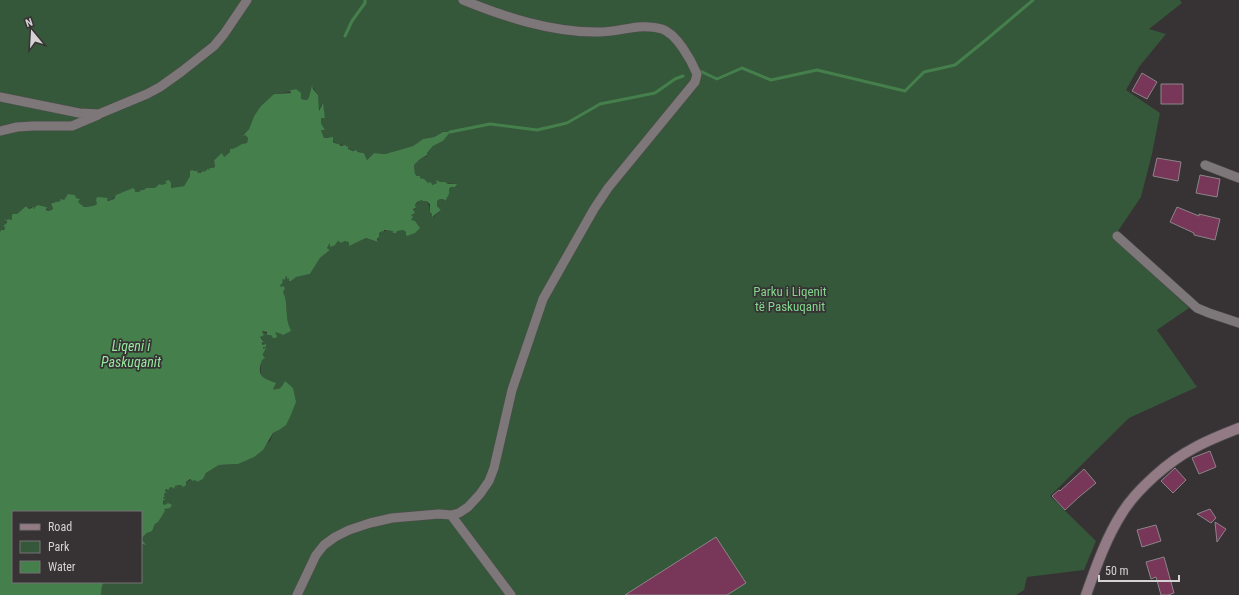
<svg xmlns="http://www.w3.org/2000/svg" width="1239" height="595" viewBox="0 0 1239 595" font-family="'Roboto Condensed',sans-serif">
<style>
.green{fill:#35573a}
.water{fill:#447f4c}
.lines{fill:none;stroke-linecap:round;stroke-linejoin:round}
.stream{stroke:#447f4c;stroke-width:3}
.building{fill:#783659;stroke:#8b8588}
.street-casing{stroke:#514e4f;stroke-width:10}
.secondary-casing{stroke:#514e4f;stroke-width:12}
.street{stroke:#7d7779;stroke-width:9}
.secondary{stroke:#937b86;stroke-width:10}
.labels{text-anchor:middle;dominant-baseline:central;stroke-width:3.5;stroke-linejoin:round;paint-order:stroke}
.park-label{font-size:13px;fill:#81d58c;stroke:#373234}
.water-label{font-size:14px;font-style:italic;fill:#95e99f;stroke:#373234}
</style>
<rect width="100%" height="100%" fill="#373234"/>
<path class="green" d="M0 0H1180L1182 3 1149 29 1166 34 1139 67 1126 90 1160 113 1152 154 1141 197 1114 237 1189 308 1157 330 1197 387 1129 418 1050 496 1096 541 1084 570 1027 577 1024 590 1016 595H101L102 586 104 582H141V544L145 545 142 538 153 528 163 509 166 508 165 505 163 504 164 494 167 492 165 491C169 487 178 484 183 486 187 482 191 476 197 482L203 479 206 473 219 465 238 464 270 441 273 433 279 430 282 387 278 389H273V382C254 380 263 366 261 354H263L265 349H263L262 346 266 347 265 345H263L262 342 264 341 260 337 264 334 261 331 271 335 273 338H276L274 331 282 334 290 331C289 326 287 320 287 315 286 307 287 299 283 292L285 289 284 286 281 288 279 285 282 284 283 281 282 280 283 278 285 280 286 276H287L289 278 310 274 320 258 330 250 327 248 330 243 331 246 336 243 338 241 341 243 345 241H349L350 245 366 238 378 242 379 233C388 229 393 231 403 230L406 232 407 236C409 228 409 213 416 208L415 205C423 195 430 201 430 212L433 214V217L441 210C438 207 435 206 437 201L440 199H443L444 201 449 189 456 184 438 183 432 185 428 183 415 174 414 165 419 160 427 156V153L433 146 443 141V132L434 137 423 139 413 146 385 154 374 153 367 160 364 153 348 149V147H345L338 143 337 144 328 137 324 138 321 130H325L321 123V118H325L322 104 318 112V95L312 86 309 97 307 100 301 99 293 90H290L291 92 274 94 254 116 249 129 242 135H245L248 138 247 143C242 144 237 149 232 148L230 152 224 157 221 154C219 156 216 158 214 160L215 167 210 170H208L202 173 194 170 190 171V176L184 186 171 188 167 183 162 186 159 184 155 188H146L144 190H141L139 192 121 193 111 200 97 201 98 203 93 206 82 207 78 202V199L67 196C64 203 58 202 52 202L51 203 53 209 49 211 43 206 38 205 36 208 33 209 31 207 29 209 26 206 17 214H13L12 220H7L6 219 7 223 3 230H1L0 232Z"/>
<path class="water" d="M312 85 313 89 318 95 319 111 323 103 325 118H321V123L325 130H321L324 138 333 137V142L337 144 338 143 341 146 346 145V147L348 146V149L353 151 356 150 358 152 364 153 367 160 374 153 385 154 413 146 423 139 434 137 443 132H450L443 141 433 146 427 153V155L419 160 414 165 415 174 417 176H420V178L424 179 428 183 431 182 432 185 437 183 436 180 440 182H445L448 184H457L455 187H451L449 189V194L445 201 443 199H440L437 201V206L441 210 432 217V214L430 212V204L426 201H423L422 200 417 202 415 205 416 208 413 209 415 213 411 215 413 217 411 220 415 221 420 228 415 233 407 236 406 235V232L403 230 397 231 396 233H393V231L384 230V232L383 231 379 233V237L377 239 378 242 366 238 349 246V242L345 241 341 243 338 241 334 246H332L330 247V243L327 248 330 250 320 258 310 274 296 277 291 281H289V278L287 279V276H286L285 280 283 279 282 280 283 281 282 284 280 285 281 287 284 286 285 289 283 292C287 299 286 307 287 315 287 321 289 326 291 331L283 335 281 334 275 332 277 336 276 338H273L271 335H267V332L262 331 264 335 260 337 264 342H262V344L263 345 266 344V347H263V349L266 348 263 354H262L265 358 262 360C256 377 263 378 276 383L273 389C280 390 282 387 285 381L293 388 296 402 290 417 286 425 279 430 273 433 263 450 254 457 238 464 219 465 206 473 203 479 197 482 195 480 193 481 190 479 186 482V485L182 488 183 486 179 485 175 486 174 489 172 487 169 488V490L166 489 165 491 167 492 164 494V496H165L163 498 165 499 163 501V504L165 505 168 503 172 505 170 508 164 509 165 511 158 522 155 524 152 531 147 533 142 538 143 541 146 545 141 544V512H13V582H104L102 586 101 595H0V232L1 230H4L5 227 3 226 7 223V221L5 220 6 219 7 220 10 219V220H12V215L13 214H17L26 206 29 209 34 207 33 209 35 208V207L38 205 43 206 45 207H47L46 210 49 211 53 209 51 203 61 201 60 200 61 199 64 200 68 194 75 195 76 198 80 199 78 202 84 207 93 206 97 204 96 200 97 197 108 198 107 200 108 201 114 199 116 195 133 188 135 190V192H139L141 190H144L146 188H155L159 184 162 185 167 183 165 181 169 180 171 183V188L184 186 190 176V171L192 170 196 171 198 170 197 172 201 173V172L206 171 207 169 210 170 209 168H213L215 167 214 160C217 158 219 155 222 153L224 157 230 152V149L235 148 242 144 247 143 248 138 245 135 242 136 249 129 254 116 261 106 274 94 291 93 290 90H293L296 89 301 93V99L307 100 309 97Z"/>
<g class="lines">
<path class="stream" d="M345 36 352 21 365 3V0
M700 71 717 79 742 68 771 80 817 70 905 91 924 72 955 65 987 39 1033 0
M450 132 490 124 537 130 567 123 600 104 655 93 675 79 683 76"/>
</g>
<path class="building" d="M1142 73 1157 82 1147 99 1132 91Z
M1161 84H1183V104H1161Z
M1157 158 1181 162 1178 181 1153 176Z
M1200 175 1220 179 1217 197 1196 193Z
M1177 207 1199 216V214L1220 219 1215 240 1194 235V233L1170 222Z
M1210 451 1216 467 1199 474 1192 458Z
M1175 468 1186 480 1173 493 1161 481Z
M1084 469 1096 483 1079 497 1065 510 1052 496 1059 490 1060 491Z
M1210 509 1216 518 1211 523 1197 514Z
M1215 522 1226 529 1217 542Z
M1156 525 1161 541 1142 547 1137 530Z
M716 537 746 583 727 595H625Z
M1164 557 1174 593 1168 595H1161L1156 577 1151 579 1146 562Z"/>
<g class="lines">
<g class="street-casing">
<path id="street" d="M0 97 79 113 99 114 147 94 160 87 181 72 214 46 224 34 247 0
M0 131 17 127 33 126H72L98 115
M1205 165 1239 178
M1117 236 1197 308 1209 313 1239 323
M451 515 511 595
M297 595 316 555 324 545 335 537 349 530 370 523 392 518 439 514 451 515 459 513 468 507 480 494 489 481 494 468 512 390 543 299 552 283 594 209 608 188 695 82 697 74C691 60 677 34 662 29 640 22 618 33 596 32 550 32 505 17 463 0"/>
</g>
<g class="secondary-casing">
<path id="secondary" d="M1086 595C1096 567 1106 538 1122 513 1137 489 1169 461 1194 448 1208 440 1224 434 1239 428"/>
</g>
<use href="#street" class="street"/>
<use href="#secondary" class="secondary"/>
</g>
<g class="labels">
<g class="park-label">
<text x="790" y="291">Parku i Liqenit<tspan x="790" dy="15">të Paskuqanit</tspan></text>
</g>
<g class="water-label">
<text x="131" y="346">Liqeni i<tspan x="131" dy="16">Paskuqanit</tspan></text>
</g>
</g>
<rect x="12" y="511" width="130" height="72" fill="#373234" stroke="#767274"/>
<rect x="20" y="524" width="20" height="6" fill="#937b86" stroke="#767274"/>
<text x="48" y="531" font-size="12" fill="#d5d2d3">Road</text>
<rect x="20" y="541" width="20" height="12" fill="#35573a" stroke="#767274"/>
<text x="48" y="551" font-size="12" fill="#d5d2d3">Park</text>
<rect x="20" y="561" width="20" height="12" fill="#447f4c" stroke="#767274"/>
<text x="48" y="571" font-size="12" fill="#d5d2d3">Water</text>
<g transform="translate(32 32) rotate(342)" stroke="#373234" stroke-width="3" paint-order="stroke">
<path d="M0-3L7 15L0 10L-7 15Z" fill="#d5d2d3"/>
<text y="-6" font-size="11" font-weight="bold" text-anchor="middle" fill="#d5d2d3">N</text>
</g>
<path d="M1099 575v6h80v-6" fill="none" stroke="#d5d2d3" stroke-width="2"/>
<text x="1105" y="575" font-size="12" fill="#d5d2d3" stroke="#373234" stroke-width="3" paint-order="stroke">50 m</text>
</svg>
